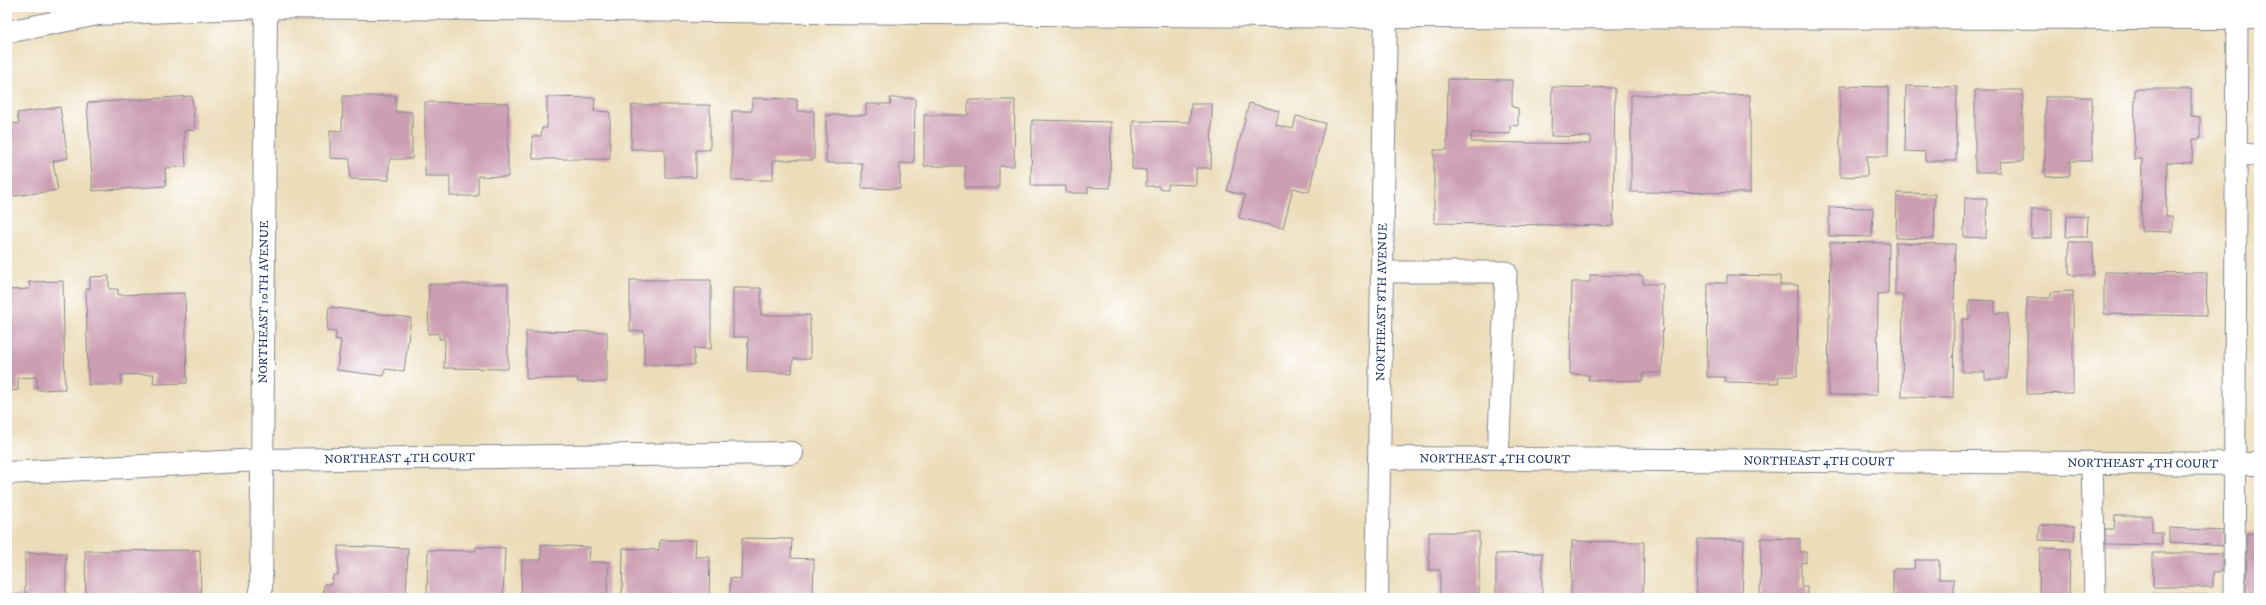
<svg xmlns="http://www.w3.org/2000/svg" width="2266" height="605" viewBox="0 0 2266 605" font-family="'IM FELL DW Pica',serif">
<style>
.building{fill:#cc9eb2}
.lines{fill:none;stroke-linecap:round;stroke-linejoin:round}
.service-casing{stroke:#84868c;stroke-width:23}
.minor-casing{stroke:#84868c;stroke-width:24}
.tertiary-casing{stroke:#84868c;stroke-width:24}
.service{stroke:#fff;stroke-width:21}
.minor{stroke:#fff;stroke-width:22}
.tertiary{stroke:#fff;stroke-width:22}
.labels{text-anchor:middle;dominant-baseline:central;stroke-width:3;stroke-linejoin:round;paint-order:stroke}
.street-label{font-size:12px;fill:#1b2f5e;stroke:#fff}
</style>
<rect width="100%" height="100%" fill="#fff"/>
<filter id="ink" filterUnits="userSpaceOnUse"><feTurbulence type="fractalNoise" baseFrequency=".025" numOctaves="2"/><feDisplacementMap in="SourceGraphic" scale="8" xChannelSelector="R" yChannelSelector="G"/><feConvolveMatrix kernelMatrix="1 2 1 2 8 2 1 2 1" color-interpolation-filters="sRGB"/></filter>
<filter id="wash" filterUnits="userSpaceOnUse"><feTurbulence type="fractalNoise" baseFrequency=".012" numOctaves="4" result="noise"/><feDisplacementMap in="SourceGraphic" scale="16" xChannelSelector="R" yChannelSelector="G"/><feGaussianBlur stdDeviation="0.9" result="paint"/><feColorMatrix in="noise" values="0 0 0 0 0 0 0 0 0 0 0 0 0 0 0 0 0 1.4 0 .05"/><feComposite in="paint" operator="in"/></filter>
<g filter="url(#wash)">
<rect width="100%" height="100%" fill="#ecddba"/>
<g id="blocks">
<path class="building" d="M1448 79 1512 80V107L1518 108V126L1510 125V134L1472 133 1471 142 1591 144V137L1551 136 1552 87 1615 88 1613 226 1434 223V150H1447Z
M1840 86 1888 87V156H1867V176L1840 177Z
M1906 86 1957 87 1956 161H1925V152L1905 151Z
M2135 89H2191V116L2200 117V139H2193L2192 163 2167 162 2166 216H2172V232L2141 231 2142 159H2134Z
M1975 90H2023V161L1999 162 2000 172H1975Z
M1631 95H1750V193L1631 192Z
M192 96 195 130 184 131 186 167 165 168 166 186 93 191 87 103Z
M343 96H396L395 112H412V159H389V180L350 179V159L330 158V130L342 131Z
M547 97 595 98 594 111 610 112V159H533L532 136H541L542 128H547Z
M2045 97H2092V161H2070V176L2045 177Z
M752 98 797 99V111H814V160H773V180H732V111H752Z
M890 98H915L914 164 900 163V189L862 188V163H826V115H866V104H891Z
M968 100H1015L1014 166H999V188H965V166H924V115H968Z
M425 102 508 103V177L478 176V196H450V176H425Z
M1249 103 1279 111 1276 125 1293 129 1296 116 1325 123 1309 192 1293 188 1283 228 1239 218 1245 195 1227 191Z
M1191 104H1212L1211 168H1196V185L1168 184V189H1159V186H1146V170L1132 169 1133 121 1190 122Z
M632 105H710V150H696V177H665V149H631Z
M60 107 68 158 53 161 58 190 7 197V125L19 123 17 113Z
M1032 120 1111 122 1110 188 1088 187V193H1066V186H1031Z
M1897 193 1935 194 1934 239 1896 238Z
M1965 198H1987L1986 238 1964 237Z
M1829 207 1873 208 1872 237 1829 236Z
M2032 209H2052V238H2031Z
M2067 216 2088 217 2087 237H2066Z
M1830 242 1889 243 1888 293 1878 294 1877 395H1828Z
M2069 242H2093V275H2069Z
M1895 243 1955 244 1953 398 1902 397 1903 295H1895Z
M2104 272 2207 273 2206 316 2104 314Z
M1590 275 1643 276V284H1663L1662 373H1643V381L1588 380 1589 375 1570 374 1572 282H1590Z
M1727 275 1780 276V285H1798L1797 376H1779L1778 383 1725 382V377H1707L1708 283H1727Z
M109 276V289H118V295L185 293 187 383 153 384 154 374 121 375V385H88L86 289H90V277Z
M630 280H711V349L694 348V365H644V331H630Z
M63 281 65 389 37 390V377L18 378V390L7 391V290L30 289 29 282Z
M429 284H508V369L444 368 445 339H439V333L428 334Z
M733 288H761V315H810V359H793L792 373 747 372 748 337H733Z
M2073 291V393L2027 394V298H2051V292Z
M1969 300 1995 301V313H2008L2007 379H1985V372H1962V319H1969Z
M329 307 411 318 404 371 385 369 384 376 337 370 341 340 335 339 336 332 327 331Z
M526 331 607 332V382H577L578 378 526 379Z
M2115 516H2152V532H2162V545L2105 544V529H2114Z
M2040 525 2075 527 2074 541 2039 540Z
M2169 528 2223 531V546L2169 542Z
M1429 532H1479V598H1440V570H1429Z
M2247 533 2259 534V598H2246Z
M742 538 792 539 791 558 814 559 813 598H730V578L741 579Z
M1761 538 1800 539V552H1806V563L1801 562V587H1807V597L1760 598Z
M1698 539 1744 540 1742 598H1696Z
M660 540H696L695 557H710L709 598H622L623 548 659 550Z
M1572 541 1644 542 1643 596H1663V598H1571Z
M541 545 590 547 589 562H609L607 598H521L522 560H541Z
M338 546 408 548 406 598H323L324 584H332L333 575H338Z
M476 547 505 548 503 598 427 597 428 550 475 551Z
M2040 548 2070 549 2069 598H2039Z
M200 550 201 598H86L85 551Z
M25 553H66V598H7V595H25Z
M1542 553V598H1496V554Z
M2153 553H2222V572H2213V587H2153Z
M1915 560H1939V579H1954V598H1893V569H1914Z
M2152 594 2220 595V598H2152Z"/>
</g>
</g>
<g filter="url(#ink)">
<use href="#blocks" fill-opacity="0" stroke="#84868c" stroke-width="1"/>
<g class="lines">
<g class="service-casing">
<path id="service" d="M2236 154 2259 155
M1382 272H1506L1498 459
M2092 463 2095 598
M2234 598 2237 7"/>
</g>
<g class="minor-casing">
<g id="minor">
<path d="M7 32 98 14 266 7 1386 17 2259 18"/>
<path id="s1" d="M1379 458 2259 464"/>
<path id="s2" d="M7 473 262 460 792 453"/>
</g>
</g>
<g class="tertiary-casing">
<g id="tertiary">
<path id="s3" d="M261 598 266 7"/>
<path id="s4" d="M1377 598 1386 7"/>
</g>
</g>
<use href="#service" class="service"/>
<use href="#minor" class="minor"/>
<use href="#tertiary" class="tertiary"/>
</g>
</g>
<g class="labels">
<g class="street-label">
<text stroke="none"><textPath href="#s4" startOffset="296">NORTHEAST 8TH AVENUE</textPath></text>
<text stroke="none"><textPath href="#s3" startOffset="296">NORTHEAST 10TH AVENUE</textPath></text>
<text stroke="none"><textPath href="#s2" startOffset="393">NORTHEAST 4TH COURT</textPath></text>
<text stroke="none"><textPath href="#s1" startOffset="116">NORTHEAST 4TH COURT</textPath></text>
<text stroke="none"><textPath href="#s1" startOffset="440">NORTHEAST 4TH COURT</textPath></text>
<text stroke="none"><textPath href="#s1" startOffset="764">NORTHEAST 4TH COURT</textPath></text>
</g>
</g>
<rect width="2266" height="605" fill="none" stroke="#fff" stroke-width="24"/>
</svg>
